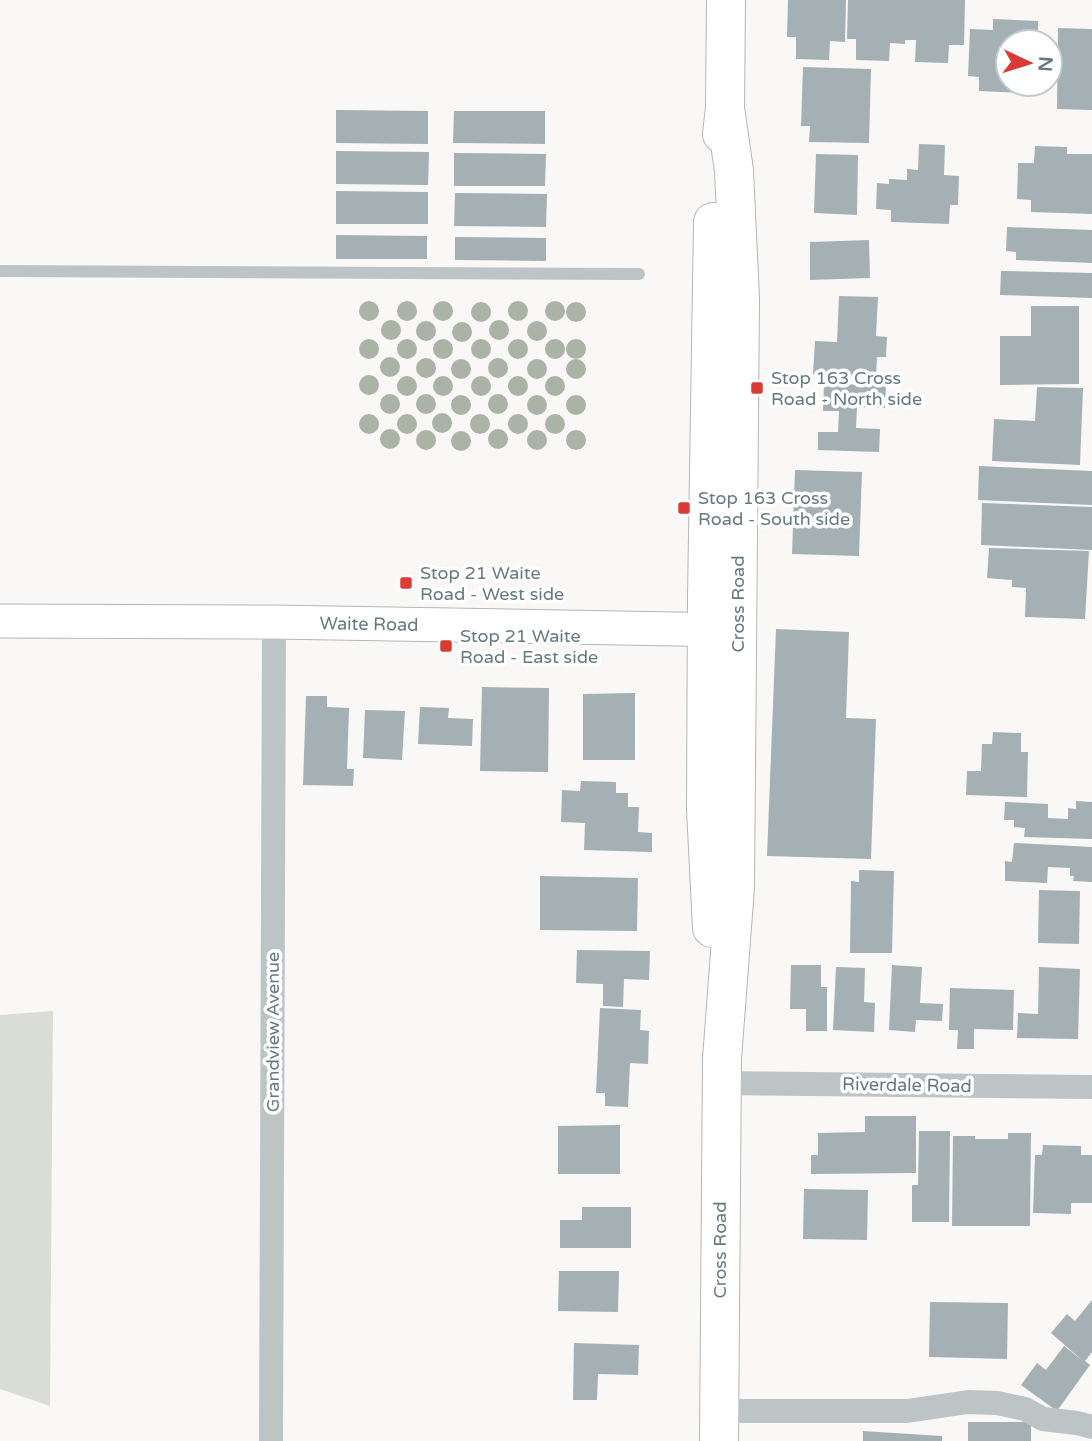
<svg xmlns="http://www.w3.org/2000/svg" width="1092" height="1441" viewBox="0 0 1092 1441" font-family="'Varela Round',sans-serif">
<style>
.green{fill:#daddd6}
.building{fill:#a4b0b4}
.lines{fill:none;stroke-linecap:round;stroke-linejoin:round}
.secondary-casing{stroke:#b0b8bb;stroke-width:35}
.highway-casing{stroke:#b1b7b9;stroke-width:40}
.lane{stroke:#bdc4c6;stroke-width:12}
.street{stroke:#bdc4c6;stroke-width:24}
.secondary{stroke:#fff;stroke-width:33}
.highway{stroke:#fff;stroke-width:38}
.tree{fill:#abb2a6}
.poi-dot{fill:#da3b35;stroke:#fff;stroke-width:2.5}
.labels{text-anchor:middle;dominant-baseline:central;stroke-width:7;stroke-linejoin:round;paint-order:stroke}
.poi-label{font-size:18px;fill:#657a80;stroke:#fff;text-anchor:start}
.street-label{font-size:18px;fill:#657a80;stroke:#fff}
</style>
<rect width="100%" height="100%" fill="#f9f8f6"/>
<path class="green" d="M53 1011 50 1406 0 1389V1015Z"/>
<path class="building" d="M788 0H846L845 42 830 41 829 60 796 59V37H787Z
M848 0H965L964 45H949L948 63 915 62 916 40H905V44L890 43 889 61 856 60V39H847Z
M993 19 1038 21V42H1008V84H1023L1022 93 979 91V77L968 76 970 29 993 30Z
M1058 28 1092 29V110L1057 109Z
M803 67 871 69 869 143 809 142 810 126H801Z
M336 110 428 111V144L336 143Z
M454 111H545V144L453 143Z
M919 144 945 145 944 175 959 176 958 205H950L949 224 891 222V210L876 209 877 183 889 184V179L907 180V169L918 170Z
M1035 146 1067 147V154H1092V214L1031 212V200L1017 199 1018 163H1034Z
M336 151 429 152 428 185 336 184Z
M454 153 546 154 545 186H454Z
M816 154 858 155 857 215 814 213Z
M336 191 428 192V224H336Z
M455 193 547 194 546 227 454 226Z
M1007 227 1092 230V263L1016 260V252L1006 251Z
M336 235 427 236V259H336Z
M455 237 546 238V261L455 260Z
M869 240 870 278 810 280V242Z
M1001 271 1092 273V298L1000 295Z
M839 296 878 297 876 336 887 337 886 357H877L876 376 813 374 815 341 837 342Z
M1031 306H1079V384L1000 385V336H1031Z
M824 384 886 385 885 408 857 407 856 428 880 429 879 452 818 450V432H838L839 411H823Z
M1037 387 1083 388 1080 465 992 461 994 419 1035 421Z
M979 466 1092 471V505L978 500Z
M795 470 862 472 859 556 792 554Z
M982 503 1092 507V550L981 545Z
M989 548 1089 551 1085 619 1025 617 1026 588 1012 587V580L987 578Z
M776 629 849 632 846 718 876 719 871 859 767 856Z
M482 687 549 688 548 772 480 771Z
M635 693V760H583V694Z
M306 696H327V707L349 708 347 769H354L353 786 303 785Z
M420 707 449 708 448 718 473 719 472 746 418 744Z
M365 710 405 711 402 760 363 758Z
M993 732 1021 733V752H1028L1027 797 966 795 967 771H981L982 744H992Z
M581 781 616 782V793H628V807H639L638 832 652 833V852L584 850 585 823 561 822 562 790 580 791Z
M1076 801 1092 802V839L1024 837 1025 828 1014 827V820H1004L1005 802 1048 804V818L1068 819V808L1076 809Z
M1014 843 1092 847V882L1073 881 1074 876H1070V868L1048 867 1047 883 1005 881V861L1012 862Z
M859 870 894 871 892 953H850L851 881 859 882Z
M540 876 638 878 637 931 540 930Z
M1039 890 1080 891 1079 944 1038 943Z
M577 950 650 951 649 980 624 979 623 1007 603 1006V984L576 983Z
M791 965H821V987H827V1031H806V1009H790Z
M892 965 922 967 920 1003 943 1004 942 1021 916 1020 915 1032 889 1030Z
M836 967 865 968 864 1002 875 1003 874 1032 833 1030Z
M1039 967 1080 969 1078 1039 1017 1038 1018 1013 1038 1014Z
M950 988 1014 990 1013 1030 974 1029V1049H957L958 1030H949Z
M600 1008 641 1010 640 1030 649 1031 648 1064 630 1063 628 1107 605 1106V1093H596Z
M865 1116H916V1173L811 1174V1155H818V1133L865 1132Z
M620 1125V1174H558V1126Z
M919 1131H950L949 1222H912V1185H918Z
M1008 1133H1031L1030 1226H952L953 1136H975V1139H1008Z
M1043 1145 1081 1146V1155H1092V1203H1071V1214L1033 1213 1035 1155H1042Z
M804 1189 868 1190 867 1240 803 1239Z
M582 1207H631V1248H560V1220H582Z
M559 1271H619L618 1312 558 1311Z
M1092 1300V1352L1085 1361 1090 1365 1057 1411 1021 1385 1037 1363 1046 1370 1064 1346 1082 1360 1051 1333 1067 1314 1075 1321Z
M930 1302 1008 1303 1007 1359 929 1357Z
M574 1343 639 1345 638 1375 598 1374 597 1400H573Z
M968 1422H1031V1441H968Z
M863 1431 942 1436V1441H863Z"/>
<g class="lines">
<g class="secondary-casing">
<path id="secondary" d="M0 621 274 622 732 630"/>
</g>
<g class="highway-casing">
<path id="highway" d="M722 134 725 108 726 0
M712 928 706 809 707 598 713 222
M719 1441 722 1059 735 887 740 298 734 171 725 108"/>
</g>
<path class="lane" d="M0 271 639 274"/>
<path class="street" d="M721 1083 1092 1087
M719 1411H907L968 1402 997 1403 1025 1409 1043 1419 1077 1423 1092 1427
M271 1441 274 622"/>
<use href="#secondary" class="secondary"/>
<use href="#highway" class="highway"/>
</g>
<g class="tree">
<circle cx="369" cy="311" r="10"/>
<circle cx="407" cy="311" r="10"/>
<circle cx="443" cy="311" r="10"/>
<circle cx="518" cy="311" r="10"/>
<circle cx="555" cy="311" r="10"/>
<circle cx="481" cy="312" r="10"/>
<circle cx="576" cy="312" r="10"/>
<circle cx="391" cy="330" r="10"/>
<circle cx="499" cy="330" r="10"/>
<circle cx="426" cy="331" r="10"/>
<circle cx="537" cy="331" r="10"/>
<circle cx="462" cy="332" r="10"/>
<circle cx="369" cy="349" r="10"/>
<circle cx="407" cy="349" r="10"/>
<circle cx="443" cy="349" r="10"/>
<circle cx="481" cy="349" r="10"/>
<circle cx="518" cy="349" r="10"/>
<circle cx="555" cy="349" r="10"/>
<circle cx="576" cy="349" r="10"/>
<circle cx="390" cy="367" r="10"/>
<circle cx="426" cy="368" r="10"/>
<circle cx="498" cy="368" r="10"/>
<circle cx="461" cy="369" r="10"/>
<circle cx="537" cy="369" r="10"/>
<circle cx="576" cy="369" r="10"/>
<circle cx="369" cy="385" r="10"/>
<circle cx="407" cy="386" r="10"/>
<circle cx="443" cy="386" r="10"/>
<circle cx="481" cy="386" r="10"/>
<circle cx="518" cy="386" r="10"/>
<circle cx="555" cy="386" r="10"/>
<circle cx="390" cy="404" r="10"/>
<circle cx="426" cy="404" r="10"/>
<circle cx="498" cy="404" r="10"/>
<circle cx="461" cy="405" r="10"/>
<circle cx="537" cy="405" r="10"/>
<circle cx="576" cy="405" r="10"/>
<circle cx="442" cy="423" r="10"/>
<circle cx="369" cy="424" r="10"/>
<circle cx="407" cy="424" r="10"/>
<circle cx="480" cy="424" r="10"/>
<circle cx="518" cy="424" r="10"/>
<circle cx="555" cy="424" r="10"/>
<circle cx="390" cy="439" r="10"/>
<circle cx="498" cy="439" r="10"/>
<circle cx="426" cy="440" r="10"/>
<circle cx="537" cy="440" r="10"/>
<circle cx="576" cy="440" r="10"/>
<circle cx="461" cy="441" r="10"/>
</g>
<g class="poi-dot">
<rect x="750" y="381" width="14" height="14" rx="3.5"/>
<rect x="677" y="501" width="14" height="14" rx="3.5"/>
<rect x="399" y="576" width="14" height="14" rx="3.5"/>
<rect x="439" y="639" width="14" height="14" rx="3.5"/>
</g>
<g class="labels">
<g class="poi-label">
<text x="771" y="378">Stop 163 Cross<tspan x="771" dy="21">Road - North side</tspan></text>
<text x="698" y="498">Stop 163 Cross<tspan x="698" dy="21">Road - South side</tspan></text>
<text x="420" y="573">Stop 21 Waite<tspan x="420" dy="21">Road - West side</tspan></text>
<text x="460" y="636">Stop 21 Waite<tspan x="460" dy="21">Road - East side</tspan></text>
</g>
<g class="street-label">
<text transform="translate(738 604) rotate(-90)">Cross Road</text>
<text transform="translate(369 624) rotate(1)">Waite Road</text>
<text transform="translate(273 1032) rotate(-90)">Grandview Avenue</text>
<text transform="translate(907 1085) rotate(1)">Riverdale Road</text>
<text transform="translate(720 1250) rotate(-90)">Cross Road</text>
</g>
</g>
<g transform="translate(1029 63) rotate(94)"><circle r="33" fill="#ffffff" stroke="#c1cacc" stroke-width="2"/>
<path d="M0-5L12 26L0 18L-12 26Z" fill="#da3b35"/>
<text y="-10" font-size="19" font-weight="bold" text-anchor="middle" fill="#657a80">N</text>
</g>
</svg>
